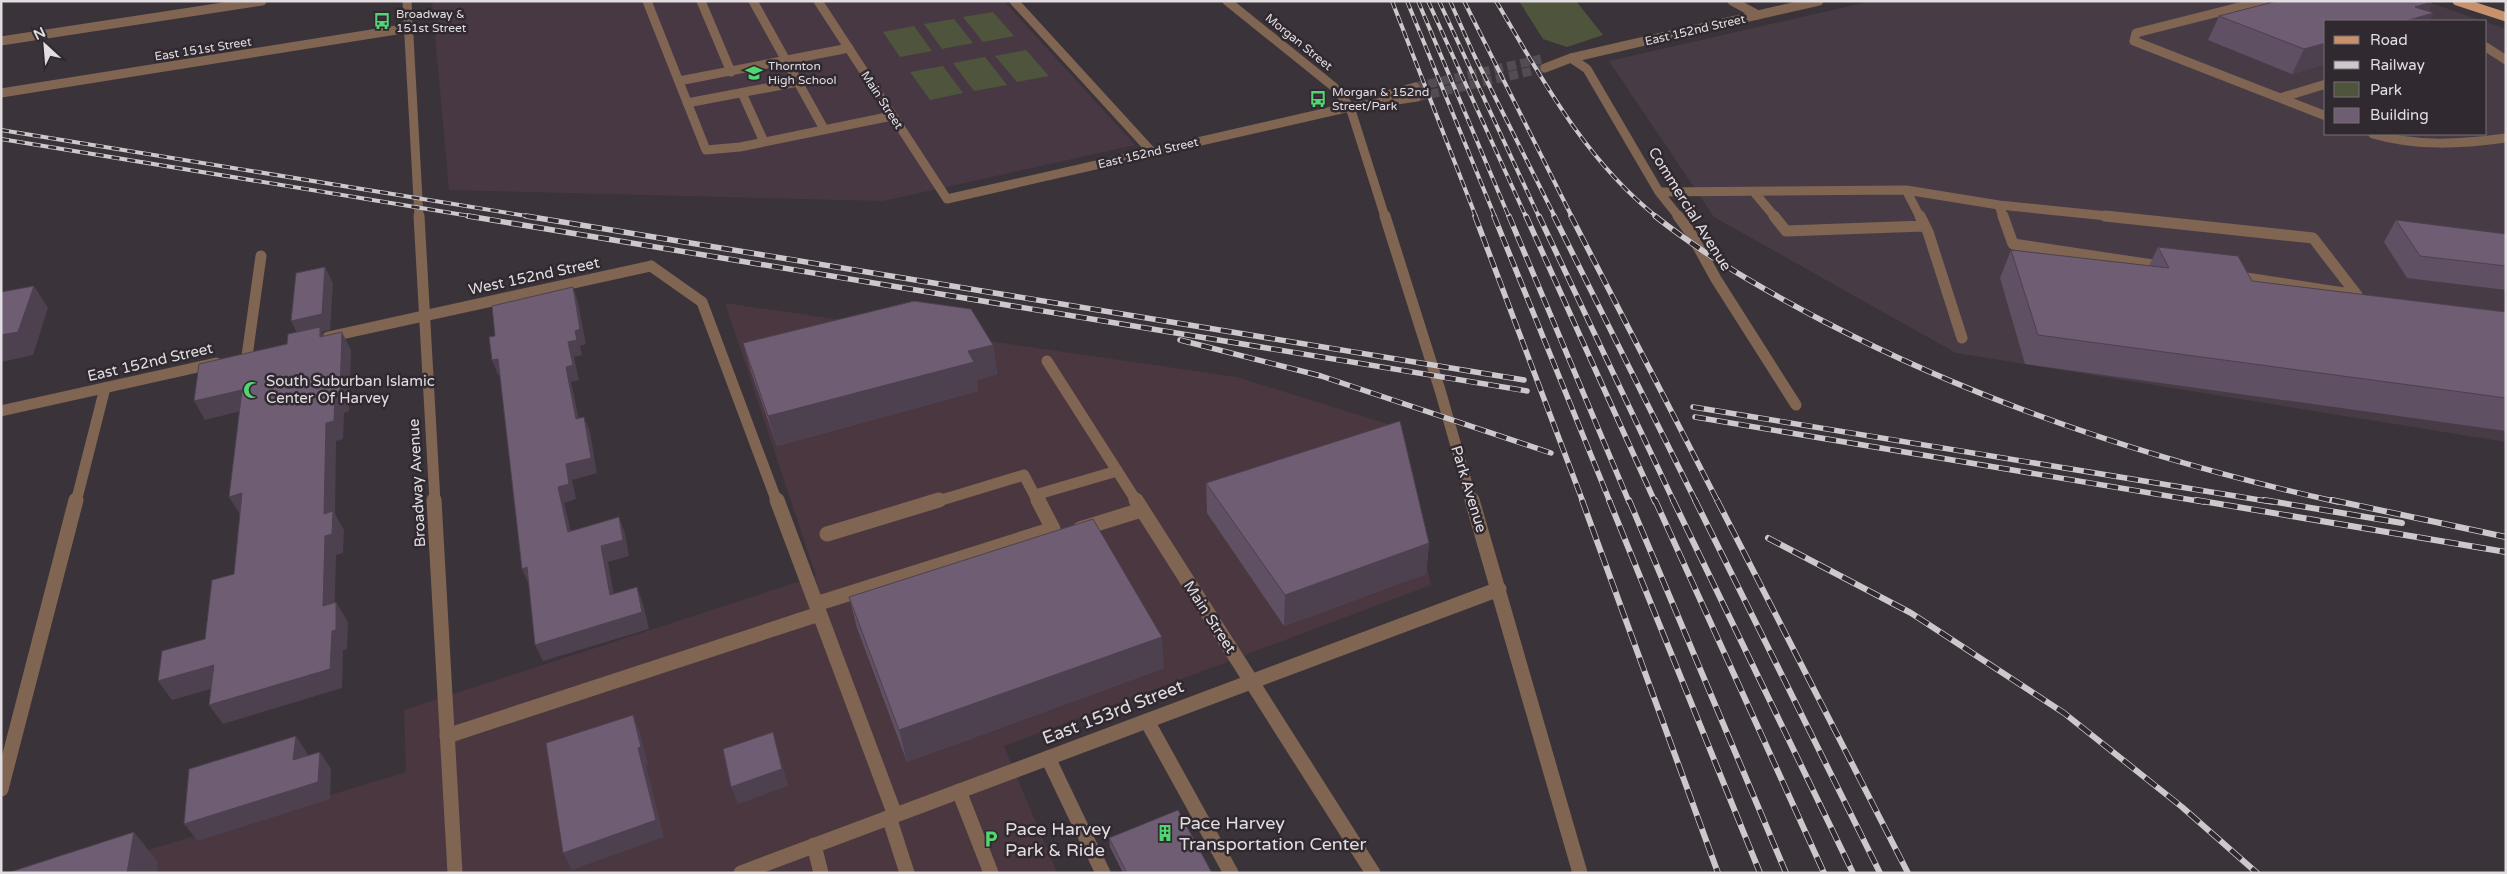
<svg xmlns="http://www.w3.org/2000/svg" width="2507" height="874" viewBox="0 0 2507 874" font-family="'Varela Round',sans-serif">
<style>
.commercial{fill:#4a373f}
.built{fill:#473c46}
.education{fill:#483844}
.green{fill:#4f543d}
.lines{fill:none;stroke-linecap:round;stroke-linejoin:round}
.minor-tunnel{stroke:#534c52;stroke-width:9;stroke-dasharray:9 4.5;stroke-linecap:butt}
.service-far2{stroke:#806552;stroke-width:9}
.service-far1{stroke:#806552;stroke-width:11}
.service{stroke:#806552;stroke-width:15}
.minor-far2{stroke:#806552;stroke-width:9}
.minor-far1{stroke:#806552;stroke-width:11}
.minor{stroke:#806552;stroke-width:15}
.tertiary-far2{stroke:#806552;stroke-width:9}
.tertiary-far1{stroke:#806552;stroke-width:11}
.tertiary{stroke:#806552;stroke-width:15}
.primary{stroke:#c9916b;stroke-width:9}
.rail-far2-casing{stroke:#cdc8cc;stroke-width:4}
.rail-far1-casing{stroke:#cdc8cc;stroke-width:5.5}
.rail-casing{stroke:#cdc8cc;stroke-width:6}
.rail-far2{stroke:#30292f;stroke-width:2.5;stroke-dasharray:8;stroke-linecap:butt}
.rail-far1{stroke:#30292f;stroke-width:4;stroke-dasharray:11;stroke-linecap:butt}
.rail{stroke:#30292f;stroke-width:4.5;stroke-dasharray:14;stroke-linecap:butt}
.wall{fill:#5f5063}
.shaded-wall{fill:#4d4150}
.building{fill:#6e5d73;stroke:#4d4150}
.labels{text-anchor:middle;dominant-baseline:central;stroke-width:5;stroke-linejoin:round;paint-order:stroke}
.far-poi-label{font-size:12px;fill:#e1dde1;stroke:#30292f;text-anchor:start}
.far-street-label{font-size:12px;fill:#e1dde1;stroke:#30292f}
.street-label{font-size:15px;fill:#e1dde1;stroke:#30292f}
.poi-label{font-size:15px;fill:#e1dde1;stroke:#30292f;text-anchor:start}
.near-street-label{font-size:18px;fill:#e1dde1;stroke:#30292f}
.near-poi-label{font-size:18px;fill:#e1dde1;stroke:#30292f;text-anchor:start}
</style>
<rect width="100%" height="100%" fill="#3a3339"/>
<path class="commercial" d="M725 303 1237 377 1394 426 1431 585 1004 746 1057 873H72L406 772 404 710 816 576Z"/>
<path class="built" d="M1872 1H2425L2483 21H2326V134H2486V22L2506 29V442L1956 353 1714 217 1609 61Z"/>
<path class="education" d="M432 1H1004L1135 145 883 201 449 190Z"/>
<path class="green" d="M1519 1H1576L1603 35 1567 47 1543 39Z
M993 12 1014 36 983 42 963 17Z
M954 19 973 43 942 49 924 24Z
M914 26 932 51 900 57 883 32Z
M1026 50 1049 76 1017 82 995 56Z
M985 57 1007 85 974 91 953 63Z
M943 66 963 93 930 100 910 72Z"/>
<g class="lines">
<path class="minor-tunnel" d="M1415 87 1541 59
M1417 97 1545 68"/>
<path class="service-far2" d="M647 1 706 150 740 147 892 116
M701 1 731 72
M753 1 824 129
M1014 1 1152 152
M1732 1 1758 15
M2263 1 2136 33 2134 41 2326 116
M1 41 262 1
M2486 47 2506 60
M1571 58 1587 69 1659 192 1679 217
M679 81 849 48
M742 93 764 142
M2280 98 2326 84
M687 103 798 82
M2373 134C2417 147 2461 144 2506 138
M1906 190 1920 217
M1659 192 1906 190 1999 205 2117 217
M1754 192 1775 217
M1999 205 2003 217"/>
<path class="service-far1" d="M1678 216 1690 232 1716 279 1796 405
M1774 216 1786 231 1924 226
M1920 216 1928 232 1962 338
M2003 216 2013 244 2166 267
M2105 216 2313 238 2357 295 2233 276
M651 266 702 302 777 502
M247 356 261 256
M1035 495 1117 471
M76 502 105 388
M935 502 1024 475 1038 502"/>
<path class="service" d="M777 500 895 815
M1080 529 1141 510
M827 534 939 500
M816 604 1053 529 1038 500
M1147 721 1231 873
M447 736 819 614
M1048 758 1103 873
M1 789 76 500
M959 791 991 873
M889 817 907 873
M814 845 821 873"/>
<path class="minor-far2" d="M407 1 419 217
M818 1 947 199 1350 107 1417 97
M1545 68 1571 58 1819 1
M1 93 409 28
M1390 94 1415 87"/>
<path class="minor-far1" d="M419 216 435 502
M328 337 651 266
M1047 361 1137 502
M1 411 216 363"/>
<path class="minor" d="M434 500 455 873
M1136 500 1373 873
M741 873 1499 589"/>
<path class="tertiary-far2" d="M1227 1 1334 87 1350 107 1385 217"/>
<path class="tertiary-far1" d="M1385 216 1440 390 1472 502"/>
<path class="tertiary" d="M1472 500 1580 873"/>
<path class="primary" d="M2457 1 2506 17"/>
<g class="rail-far2-casing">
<path id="rail-far2" d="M1392 1 1476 217
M1407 1 1495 217
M1418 1 1509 217
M1428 1 1526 217
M1439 1 1539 217
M1450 1 1474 55 1555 217
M1464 1 1572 217
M1496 1C1542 79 1585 160 1657 217
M1 130 533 217
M1 139 476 217"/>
</g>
<g class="rail-far1-casing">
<path id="rail-far1" d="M468 216 1527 391
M526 216 1524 380
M1475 216 1583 502
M1494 216 1610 502
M1509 216 1629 502
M1526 216 1655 502
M1539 216 1674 502
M1554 216 1696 502
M1571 216 1718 502
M1655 216C1708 258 1766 291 1825 322 1987 406 2161 463 2338 502
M1180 340 1321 376 1551 453
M1693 407 2272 502
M1695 417 2204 502"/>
</g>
<g class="rail-casing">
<path id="rail" d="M1582 500 1718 873
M1609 500 1760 873
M1629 500 1786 873
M1655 500 1824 873
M1673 500 1853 873
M1695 500 1880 873
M1717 500 1908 873
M2196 500 2506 552
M2264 500 2402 523
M2332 500 2506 537
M1768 538 1911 613 2064 713 2182 807 2257 873"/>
</g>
<use href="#rail-far2" class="rail-far2"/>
<use href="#rail-far1" class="rail-far1"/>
<use href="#rail" class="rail"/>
</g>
<path class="wall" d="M2432 2 2428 11 2326 21V64L2292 74 2208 40 2219 16Z
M2396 220 2506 234V290L2407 278 2384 242Z
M2158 247 2252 281 2506 312V431L2025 364 2000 278 2011 250 2149 266Z
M743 343 993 345 997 374 977 380 978 391 777 446 751 372Z
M1206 483 1429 543 1426 574 1284 626 1207 513Z
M849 597 1164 668 907 762 857 628Z
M1109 838 1212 873H1123L1110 847Z"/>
<path class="shaded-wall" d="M2432 2 2425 16 2434 13 2429 21H2405L2415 7Z
M2326 43V64L2292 74 2304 49Z
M325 267 333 283 330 330 322 332 329 345 299 337 291 321Z
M34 286 48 308 33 355 1 362V335Z
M573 287 578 302 586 344 580 346 582 355 574 357 579 380 571 382 582 434 576 419 566 367 568 342 575 331Z
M342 332 351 350 349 411 344 413 343 439 336 441 335 514 344 530 343 553 336 555 334 626 323 606 325 536 324 514 326 423 335 394Z
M993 345 997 374 977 380 978 391 777 446 768 416 968 351Z
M498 359 505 374 498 375 492 360Z
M242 390 253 408 205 420 194 401Z
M584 417 590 432 597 473 572 480 576 499 564 503 575 548 568 532 558 487Z
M242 493 241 516 229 497Z
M619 517 625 533 629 556 608 562 617 612 610 595 601 546Z
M1429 543 1426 574 1284 626 1285 595Z
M527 567 529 585 522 569Z
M637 587 643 604 649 629 543 661 535 645Z
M336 602 348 622 347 649 343 650 342 688 223 724 209 705 332 631Z
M1162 637 1164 668 907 762 899 730Z
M214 665 228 684 172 700 158 681Z
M633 715 640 732 648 765H646L664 837 572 870 563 853 638 748Z
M773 732 778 749 788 786 738 804 731 787Z
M296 736 307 753 305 777 293 760Z
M320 752 331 769 330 799 198 841 184 824Z
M134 832 158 862 157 873H127Z"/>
<path class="building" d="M2277 1H2431L2432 2 2415 7 2434 13 2405 21H2326V43L2304 49 2219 16Z
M2396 220 2506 234V266L2420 256Z
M2158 247 2238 256 2252 281 2506 312V398L2038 335 2011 250 2169 268Z
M325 267 322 314 291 321 296 273Z
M34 286 18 332 1 335V292Z
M573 287 580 329 575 331 577 340 568 342 573 365 566 367 576 419 584 417 591 458 566 464 569 484 558 487 568 532 619 517 623 540 601 546 610 595 637 587 642 612 535 645 527 567 522 569 498 359 492 360 489 337 495 336 492 306Z
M914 301 971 309 993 345 968 351 974 362 768 416 743 343Z
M320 327V337L342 332 340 393 335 394 334 421 326 423 324 514 333 511 332 534 325 536 323 606 336 602V630L332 631 330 669 209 705 214 665 158 681 162 651 205 639 212 580 234 574 242 493 229 497 242 390 194 401 199 364 287 344 288 334Z
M1400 421 1429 543 1285 595 1206 483Z
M1093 519 1162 637 899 730 849 597Z
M633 715 641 747 638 748 656 820 563 853 546 743Z
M773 732 782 769 731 787 723 749Z
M296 736 293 760 320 752 318 782 184 824 189 769Z
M1178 810 1212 873H1127L1109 838Z
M134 832 127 873H7Z"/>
<defs>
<g id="bus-bare" transform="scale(1.35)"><path d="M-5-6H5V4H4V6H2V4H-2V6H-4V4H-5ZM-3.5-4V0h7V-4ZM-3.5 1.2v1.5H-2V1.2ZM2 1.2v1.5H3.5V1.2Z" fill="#52d673" stroke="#30292f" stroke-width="2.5" paint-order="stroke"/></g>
<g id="school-bare" transform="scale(1.35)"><path d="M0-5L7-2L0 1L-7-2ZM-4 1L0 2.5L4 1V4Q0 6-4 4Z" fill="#52d673" stroke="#30292f" stroke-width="2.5" paint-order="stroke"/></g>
<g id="mosque-bare" transform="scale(1.35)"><path d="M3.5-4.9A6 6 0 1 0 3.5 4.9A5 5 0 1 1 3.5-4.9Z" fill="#52d673" stroke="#30292f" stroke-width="2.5" paint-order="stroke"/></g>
<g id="building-bare" transform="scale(1.35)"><path d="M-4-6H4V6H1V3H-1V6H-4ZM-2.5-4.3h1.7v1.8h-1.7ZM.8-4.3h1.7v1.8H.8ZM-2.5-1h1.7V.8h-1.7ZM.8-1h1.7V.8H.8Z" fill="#52d673" stroke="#30292f" stroke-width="2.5" paint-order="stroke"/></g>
<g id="parking-bare" transform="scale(1.35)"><path d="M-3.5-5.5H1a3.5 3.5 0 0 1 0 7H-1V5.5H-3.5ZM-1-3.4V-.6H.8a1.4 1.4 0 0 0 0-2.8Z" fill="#52d673" stroke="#30292f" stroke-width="2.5" paint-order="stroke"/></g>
</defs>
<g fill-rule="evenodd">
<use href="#bus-bare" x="382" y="21"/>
<use href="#school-bare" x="754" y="73"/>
<use href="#bus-bare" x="1318" y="99"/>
<use href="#mosque-bare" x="252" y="390"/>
<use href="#building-bare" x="1165" y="833"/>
<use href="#parking-bare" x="991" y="839"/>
</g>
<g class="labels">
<g class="far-poi-label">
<text x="396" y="14">Broadway &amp;<tspan x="396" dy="14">151st Street</tspan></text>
<text x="768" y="66">Thornton<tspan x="768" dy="14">High School</tspan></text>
<text x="1332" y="92">Morgan &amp; 152nd<tspan x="1332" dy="14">Street/Park</tspan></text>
</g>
<g class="far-street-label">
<text transform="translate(1695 30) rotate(-13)">East 152nd Street</text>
<text transform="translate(1299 42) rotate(39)">Morgan Street</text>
<text transform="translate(203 49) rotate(-9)">East 151st Street</text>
<text transform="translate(882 100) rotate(57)">Main Street</text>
<text transform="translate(1148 153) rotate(-13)">East 152nd Street</text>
</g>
<g class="street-label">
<text transform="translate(1690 209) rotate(58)">Commercial Avenue</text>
<text transform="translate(534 276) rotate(-12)">West 152nd Street</text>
<text transform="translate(150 362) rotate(-13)">East 152nd Street</text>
<text transform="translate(417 483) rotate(-93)">Broadway Avenue</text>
<text transform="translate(1469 489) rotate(73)">Park Avenue</text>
<text transform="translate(1210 617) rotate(57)">Main Street</text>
</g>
<g class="poi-label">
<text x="266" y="381">South Suburban Islamic<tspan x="266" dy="17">Center Of Harvey</tspan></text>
</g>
<g class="near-street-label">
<text transform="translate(1113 712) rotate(-21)">East 153rd Street</text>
</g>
<g class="near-poi-label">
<text x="1179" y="823">Pace Harvey<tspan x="1179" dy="21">Transportation Center</tspan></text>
<text x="1005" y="829">Pace Harvey<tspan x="1005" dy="21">Park &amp; Ride</tspan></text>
</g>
</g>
<rect width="2507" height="874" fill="none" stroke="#e1dde1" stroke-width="5"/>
<rect x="2324" y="20" width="162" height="115" fill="#30292f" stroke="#777176"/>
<rect x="2334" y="36" width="25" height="8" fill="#c9916b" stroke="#777176"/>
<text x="2370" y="45" font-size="15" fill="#e1dde1">Road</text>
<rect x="2334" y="61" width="25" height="8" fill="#cdc8cc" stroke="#777176"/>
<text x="2370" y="70" font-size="15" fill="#e1dde1">Railway</text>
<rect x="2334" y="82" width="25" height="15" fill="#4f543d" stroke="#777176"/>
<text x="2370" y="95" font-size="15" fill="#e1dde1">Park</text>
<rect x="2334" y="108" width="25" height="15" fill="#6e5d73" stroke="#777176"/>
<text x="2370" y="120" font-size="15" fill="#e1dde1">Building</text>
<g transform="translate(45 45) rotate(334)" stroke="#30292f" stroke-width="4" paint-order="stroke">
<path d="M0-4L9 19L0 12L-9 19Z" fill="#e1dde1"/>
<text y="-8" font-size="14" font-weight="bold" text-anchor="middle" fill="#e1dde1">N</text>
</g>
</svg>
